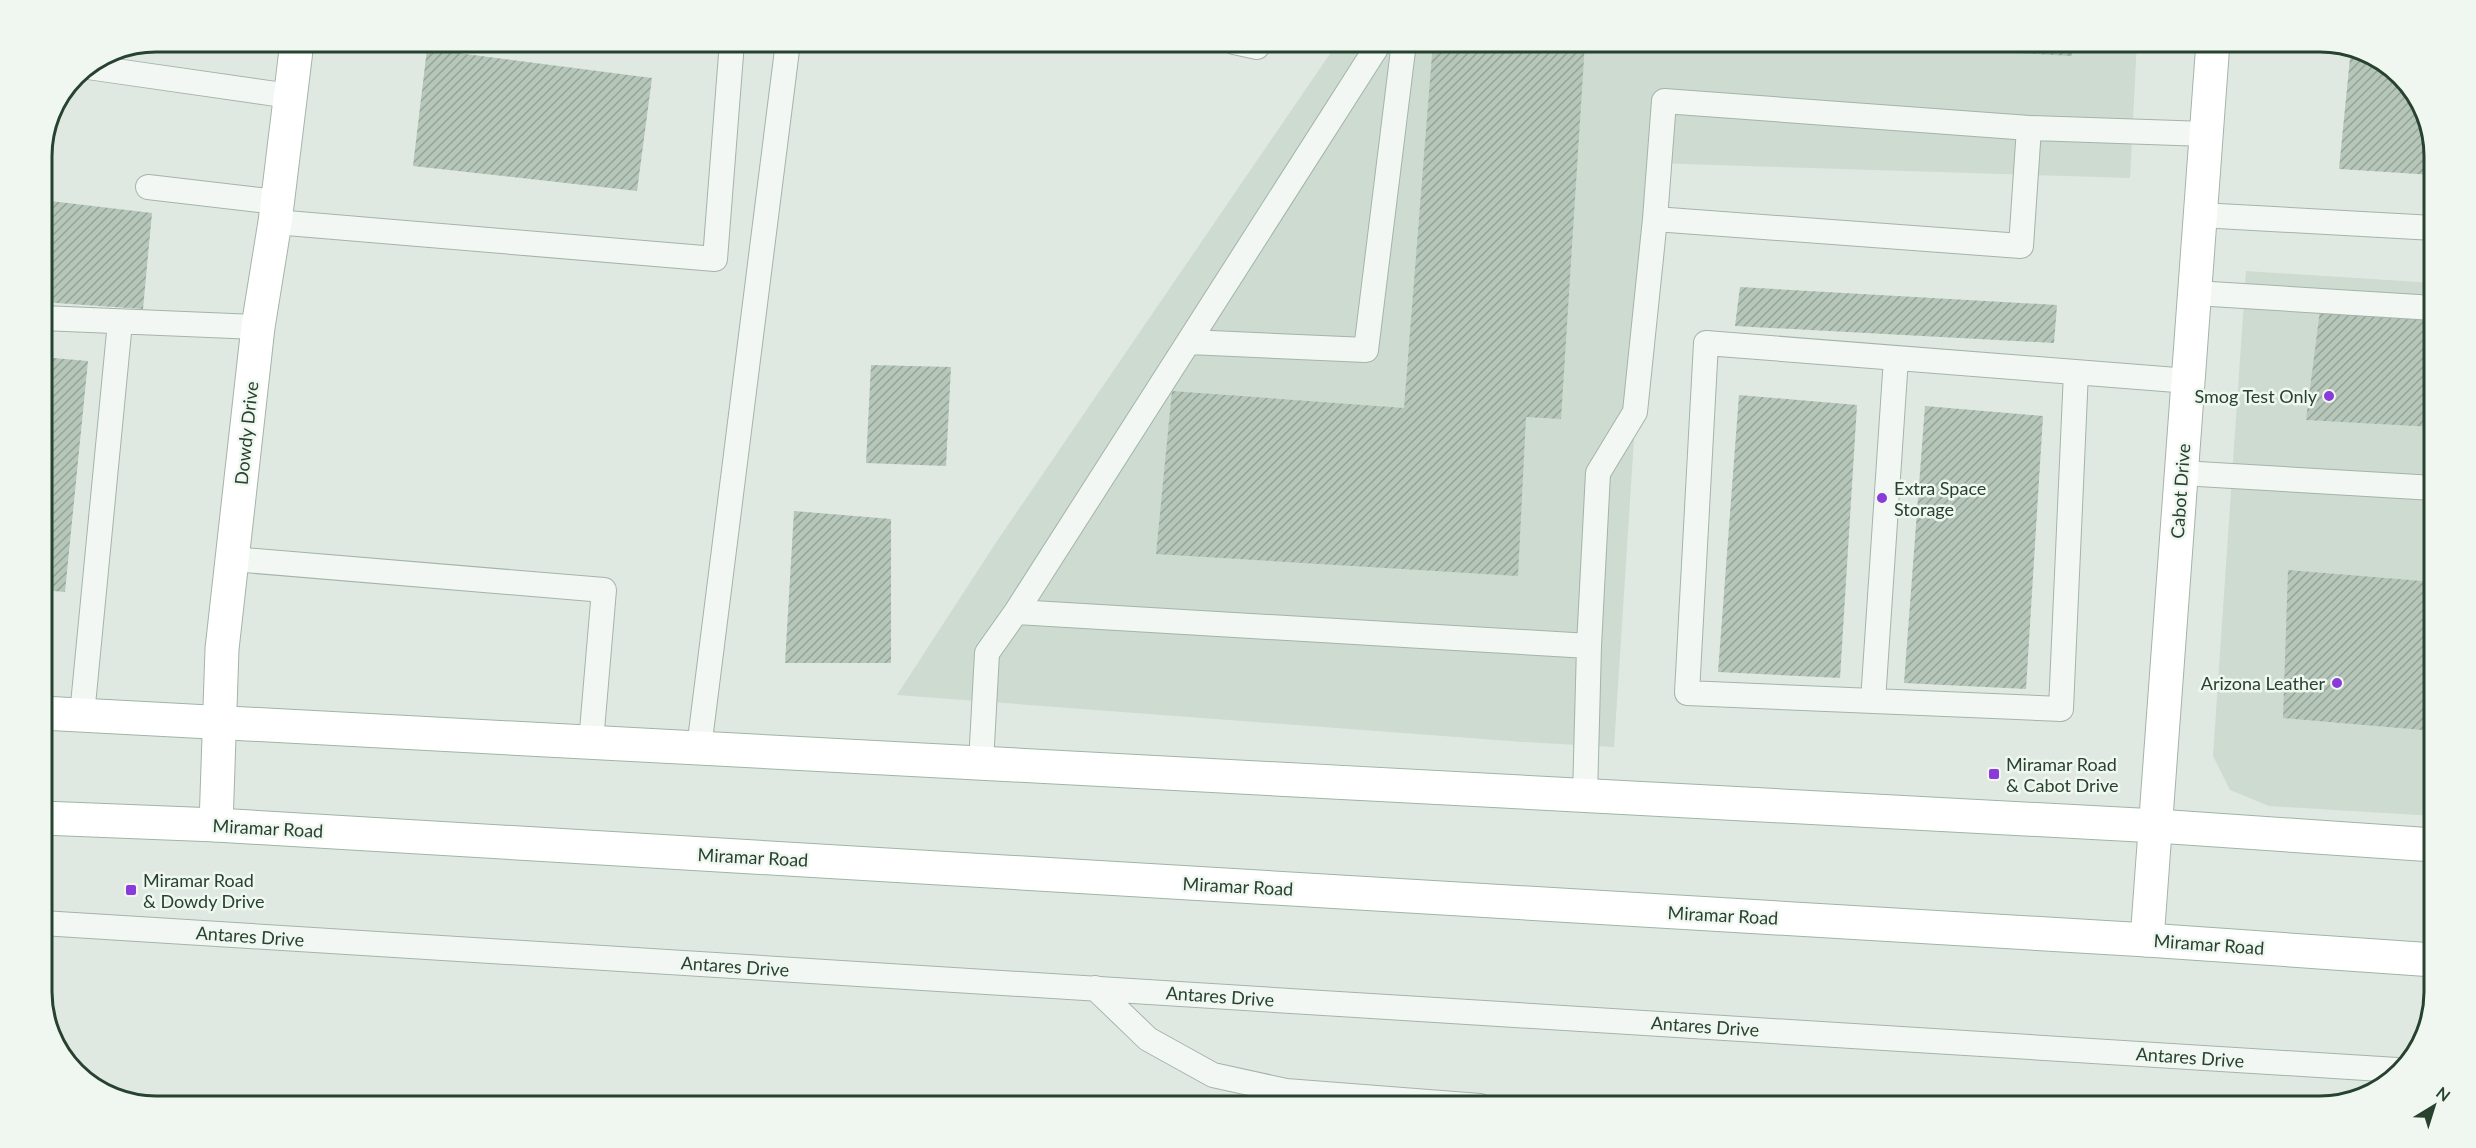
<svg xmlns="http://www.w3.org/2000/svg" width="2476" height="1148" viewBox="0 0 2476 1148" font-family="Lato,sans-serif">
<style>
.built{fill:#cddbd0}
.building{fill:url(#building-hatch)}
.lines{fill:none;stroke-linecap:round;stroke-linejoin:round}
.lane-casing{stroke:#a4b4a8;stroke-width:26}
.secondary-casing{stroke:#a4b4a8;stroke-width:35}
.primary-casing{stroke:#9db6a3;stroke-width:35}
.lane{stroke:#f2f7f4;stroke-width:24}
.secondary{stroke:#fff;stroke-width:33}
.primary{stroke:#fff;stroke-width:33}
.poi-dot{fill:#893ad8;stroke:#eff7f0;stroke-width:2}
.labels{text-anchor:middle;dominant-baseline:central;stroke-width:5;stroke-linejoin:round;paint-order:stroke}
.poi-label{font-size:18px;fill:#27422e;stroke:#eff7f0;text-anchor:start}
.street-label{font-size:18px;fill:#27422e;stroke:#eff7f0}
.rim{fill:none;stroke:#27422e;stroke-width:3}
</style>
<defs>
<pattern id="building-hatch" width="6" height="6" patternUnits="userSpaceOnUse" patternTransform="scale(1.5)"><rect width="6" height="6" fill="#b6c7ba"/><path d="M-1 1l2-2M0 6l6-6M5 7l2-2" fill="none" stroke="#94a398"/></pattern>
</defs>
<rect width="100%" height="100%" fill="#dfe9e2"/>
<path class="built" d="M1338 42H2137L2130 178 1652 163 1614 747 1523 742 897 695 997 541Z
M2246 271 2434 283V816L2269 806 2230 790 2213 756Z"/>
<path class="building" d="M1433 42H1585L1561 419 1526 417 1518 576 1156 554 1172 391 1404 408Z
M1848 42H2072V56L1848 44Z
M154 43 153 51 130 48V47Z
M2351 48 2363 51 2414 93 2434 150V175L2339 169Z
M120 49 115 67 96 62 113 51Z
M427 49 652 78 637 191 413 166Z
M42 200 152 213 143 309 42 302Z
M1740 287 2057 305 2054 343 1735 326Z
M2320 310 2434 316V427L2306 420Z
M42 357 88 361 65 592 42 590Z
M871 365 951 367 946 466 866 463Z
M1739 395 1857 405 1840 678 1718 672Z
M1925 406 2043 416 2026 689 1904 683Z
M794 511 891 519V663H785Z
M2288 570 2434 582V731L2283 718Z"/>
<g class="lines">
<g class="lane-casing">
<path id="lane" d="M1234 42 1257 47
M88 67 290 96
M2029 128 2206 134
M148 187 277 202
M2200 215 2434 228
M275 222 715 259 732 42
M2195 293 2434 308
M42 318 258 327
M1189 342 1366 350 1404 42
M2076 372 2061 709 1687 693 1706 343 2189 381
M2181 473 2434 488
M232 559 604 590 591 742
M1016 612 1380 42
M1873 701 1896 358
M82 715 120 322
M699 748 788 42
M981 763 987 653 1016 612 1589 646 1598 473 1635 412 1655 219 1664 101 2029 128 2021 246 1655 219
M1585 796 1589 646
M42 923 2397 1070
M1095 988 1148 1039 1213 1075 1286 1091 1480 1106"/>
</g>
<g class="secondary-casing">
<path id="secondary" d="M216 825 222 649 258 327 275 222 297 42
M2147 940 2213 42"/>
</g>
<g class="primary-casing">
<path id="primary" d="M42 713 2157 826 2434 845
M42 818 216 825 2147 940 2434 960"/>
</g>
<use href="#lane" class="lane"/>
<use href="#secondary" class="secondary"/>
<use href="#primary" class="primary"/>
</g>
<g class="poi-dot">
<circle cx="2329" cy="396" r="6"/>
<circle cx="1882" cy="498" r="6"/>
<circle cx="2337" cy="683" r="6"/>
<rect x="1988" y="768" width="12" height="12" rx="3"/>
<rect x="125" y="884" width="12" height="12" rx="3"/>
</g>
<g class="labels">
<g class="poi-label">
<text x="2317" y="396" text-anchor="end">Smog Test Only</text>
<text x="1894" y="488">Extra Space<tspan x="1894" dy="21">Storage</tspan></text>
<text x="2325" y="683" text-anchor="end">Arizona Leather</text>
<text x="2006" y="764">Miramar Road<tspan x="2006" dy="21">&amp; Cabot Drive</tspan></text>
<text x="143" y="880">Miramar Road<tspan x="143" dy="21">&amp; Dowdy Drive</tspan></text>
</g>
<g class="street-label">
<text transform="translate(246 433) rotate(-84)">Dowdy Drive</text>
<text transform="translate(2180 491) rotate(-86)">Cabot Drive</text>
<text transform="translate(268 828) rotate(3)">Miramar Road</text>
<text transform="translate(753 857) rotate(3)">Miramar Road</text>
<text transform="translate(1238 886) rotate(3)">Miramar Road</text>
<text transform="translate(1723 915) rotate(3)">Miramar Road</text>
<text transform="translate(250 936) rotate(4)">Antares Drive</text>
<text transform="translate(2209 944) rotate(4)">Miramar Road</text>
<text transform="translate(735 966) rotate(4)">Antares Drive</text>
<text transform="translate(1220 996) rotate(4)">Antares Drive</text>
<text transform="translate(1705 1026) rotate(4)">Antares Drive</text>
<text transform="translate(2190 1057) rotate(4)">Antares Drive</text>
</g>
</g>
<path d="M0 0H2476V1148H0ZM156 52H2320A104 104 0 0 1 2424 156V992A104 104 0 0 1 2320 1096H156A104 104 0 0 1 52 992V156A104 104 0 0 1 156 52Z" fill="#eff7f0" fill-rule="evenodd"/>
<path class="rim" d="M156 52H2320A104 104 0 0 1 2424 156V992A104 104 0 0 1 2320 1096H156A104 104 0 0 1 52 992V156A104 104 0 0 1 156 52Z"/>
<g transform="translate(2434 1106) rotate(38)" stroke="#eff7f0" stroke-width="4.5" paint-order="stroke">
<path d="M0-4.5L10 22L0 15L-10 22Z" fill="#27422e"/>
<text y="-9" font-size="16" font-weight="bold" text-anchor="middle" fill="#27422e">N</text>
</g>
</svg>
